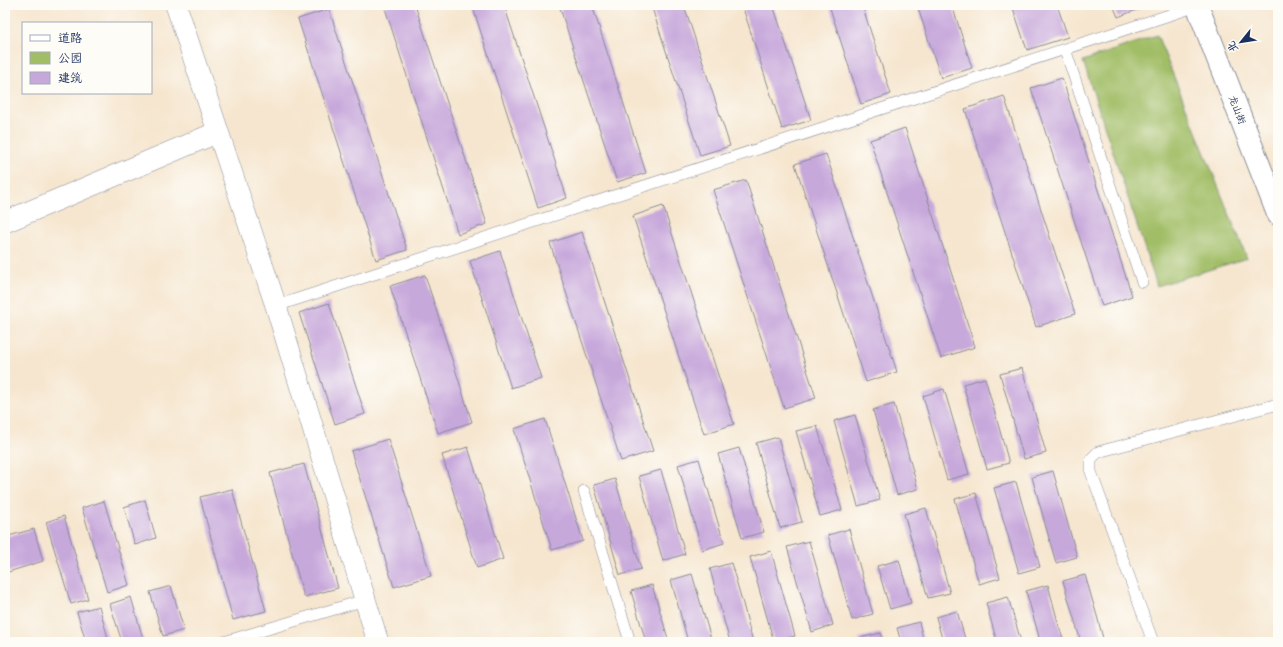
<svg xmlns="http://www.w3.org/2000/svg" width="1283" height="647" viewBox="0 0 1283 647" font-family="'Balsamiq Sans','LXGW WenKai TC',sans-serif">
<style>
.green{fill:#a1be66;stroke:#5e7662}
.building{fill:#c7a8db}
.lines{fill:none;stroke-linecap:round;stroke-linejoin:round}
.service-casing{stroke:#888a96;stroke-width:12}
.minor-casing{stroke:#888a96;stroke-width:22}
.tertiary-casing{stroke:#888a96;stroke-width:24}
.service{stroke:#fff;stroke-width:11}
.minor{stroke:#fff;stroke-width:21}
.tertiary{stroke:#fff;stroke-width:22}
.labels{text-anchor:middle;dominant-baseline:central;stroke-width:3;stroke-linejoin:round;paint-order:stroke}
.street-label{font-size:10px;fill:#1b2f5e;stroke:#fdfcf7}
</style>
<rect width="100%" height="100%" fill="#fdfcf7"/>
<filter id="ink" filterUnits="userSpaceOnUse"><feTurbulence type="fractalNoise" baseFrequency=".025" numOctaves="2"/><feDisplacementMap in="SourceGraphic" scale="8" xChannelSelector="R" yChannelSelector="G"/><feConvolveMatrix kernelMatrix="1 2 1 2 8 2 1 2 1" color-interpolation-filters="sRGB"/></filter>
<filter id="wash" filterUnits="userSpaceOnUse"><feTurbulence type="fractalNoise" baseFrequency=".012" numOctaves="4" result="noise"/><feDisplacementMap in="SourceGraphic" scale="16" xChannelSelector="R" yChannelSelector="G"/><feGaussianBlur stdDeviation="0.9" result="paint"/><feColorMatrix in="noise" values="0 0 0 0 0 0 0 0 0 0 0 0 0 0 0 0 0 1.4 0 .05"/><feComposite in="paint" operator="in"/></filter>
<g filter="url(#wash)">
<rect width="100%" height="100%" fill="#f6e6cf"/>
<path class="green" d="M1157 35 1247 258 1157 286 1083 61Z"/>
<g id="blocks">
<path class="building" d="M384 5H415L487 224 458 234Z
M472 5H504L567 198 538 208Z
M559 5H592L646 173 617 182Z
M651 5H684L730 146 700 155Z
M742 5H773L811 120 782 129Z
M829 5H862L891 94 861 104Z
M917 5H952L972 68 941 78Z
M1012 5H1057L1068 37 1027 50Z
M1113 5H1149L1118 17Z
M329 9 407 250 376 260 298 19Z
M1062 78 1132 296 1102 306 1031 88Z
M1004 96 1075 314 1036 327 965 109Z
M905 128 975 347 941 358 870 140Z
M826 154 897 372 866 382 795 164Z
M746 180 816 398 784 408 713 190Z
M663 206 734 424 704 434 633 216Z
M582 232 653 451 621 461 550 243Z
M500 251 541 378 511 388 470 261Z
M425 275 472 422 438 433 390 286Z
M329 303 365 414 335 424 299 313Z
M1022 368 1046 453 1024 459 1000 374Z
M985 378 1009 463 987 469 963 384Z
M944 389 969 474 947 480 923 396Z
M894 404 918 489 897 495 873 410Z
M855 415 880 500 858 506 834 421Z
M545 419 583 541 552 550 514 429Z
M817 426 842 510 820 516 796 431Z
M778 437 802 522 780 528 756 443Z
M388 439 431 576 394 587 351 451Z
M468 447 503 559 477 568 442 455Z
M739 448 764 532 742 538 718 454Z
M699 459 724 543 702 550 678 465Z
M304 464 338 588 304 597 270 473Z
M661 470 685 554 663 561 639 476Z
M1053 471 1077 557 1056 563 1032 477Z
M615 479 641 569 620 575 594 485Z
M1016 482 1040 567 1019 573 994 488Z
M232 489 266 611 233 620 200 497Z
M976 493 1000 578 979 584 955 499Z
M145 500 156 538 135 545 124 507Z
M104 501 129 585 107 592 82 508Z
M926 508 950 593 928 598 904 514Z
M64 516 88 599 71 604 46 522Z
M34 529 43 561 5 573V537Z
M849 529 873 614 852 620 828 535Z
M809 541 833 625 812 632 787 547Z
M771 551 795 636 774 642 750 557Z
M899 560 911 603 890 609 877 566Z
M731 563 743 604 753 642H730L721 610 710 569Z
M692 574 704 615 712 642H688L671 580Z
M1085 575 1097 616 1104 642H1081L1063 581Z
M652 585 664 625 669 642H646L631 591Z
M1048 585 1059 626 1064 642H1040L1038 633 1026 591Z
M171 586 184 630 163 636 150 592Z
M131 597 144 642H122L110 604Z
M1008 597 1020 638 1021 642H997L986 603Z
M99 606 109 642H86L77 612Z
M957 611 966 642H943L936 617Z
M919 622 924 642H901L897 628Z
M881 633 883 642H860L859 638Z"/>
</g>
</g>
<g filter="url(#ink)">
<use href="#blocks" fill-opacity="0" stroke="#888a96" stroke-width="1"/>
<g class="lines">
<g class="service-casing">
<path id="service" d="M1065 49 1142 282
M276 306 1197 6
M584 491 630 642
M224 642 365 600
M1153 642 1091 472V459L1098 452 1278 404"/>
</g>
<g class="minor-casing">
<path id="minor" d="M176 5 276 306 378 642
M5 222 218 132"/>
</g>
<g class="tertiary-casing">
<path id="tertiary" d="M1197 5 1278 214"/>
</g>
<use href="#service" class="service"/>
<use href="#minor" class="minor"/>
<use href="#tertiary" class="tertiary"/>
</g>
</g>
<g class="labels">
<g class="street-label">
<text transform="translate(1237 110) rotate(69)">龙山街</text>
</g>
</g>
<rect width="1283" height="647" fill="none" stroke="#fdfcf7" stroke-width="20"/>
<rect x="22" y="22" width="130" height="72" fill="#fdfcf7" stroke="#a3aaba"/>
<rect x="30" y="35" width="20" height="6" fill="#ffffff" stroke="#a3aaba"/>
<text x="58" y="42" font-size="12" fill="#1b2f5e">道路</text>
<rect x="30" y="52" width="20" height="12" fill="#a1be66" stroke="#a3aaba"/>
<text x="58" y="62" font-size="12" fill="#1b2f5e">公园</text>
<rect x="30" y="72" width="20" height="12" fill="#c7a8db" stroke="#a3aaba"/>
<text x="58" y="82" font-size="12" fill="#1b2f5e">建筑</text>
<g transform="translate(1241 42) rotate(240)" stroke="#fdfcf7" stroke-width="3" paint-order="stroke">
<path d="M0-3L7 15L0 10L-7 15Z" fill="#1b2f5e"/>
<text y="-6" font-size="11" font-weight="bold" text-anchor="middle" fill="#1b2f5e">北</text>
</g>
</svg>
